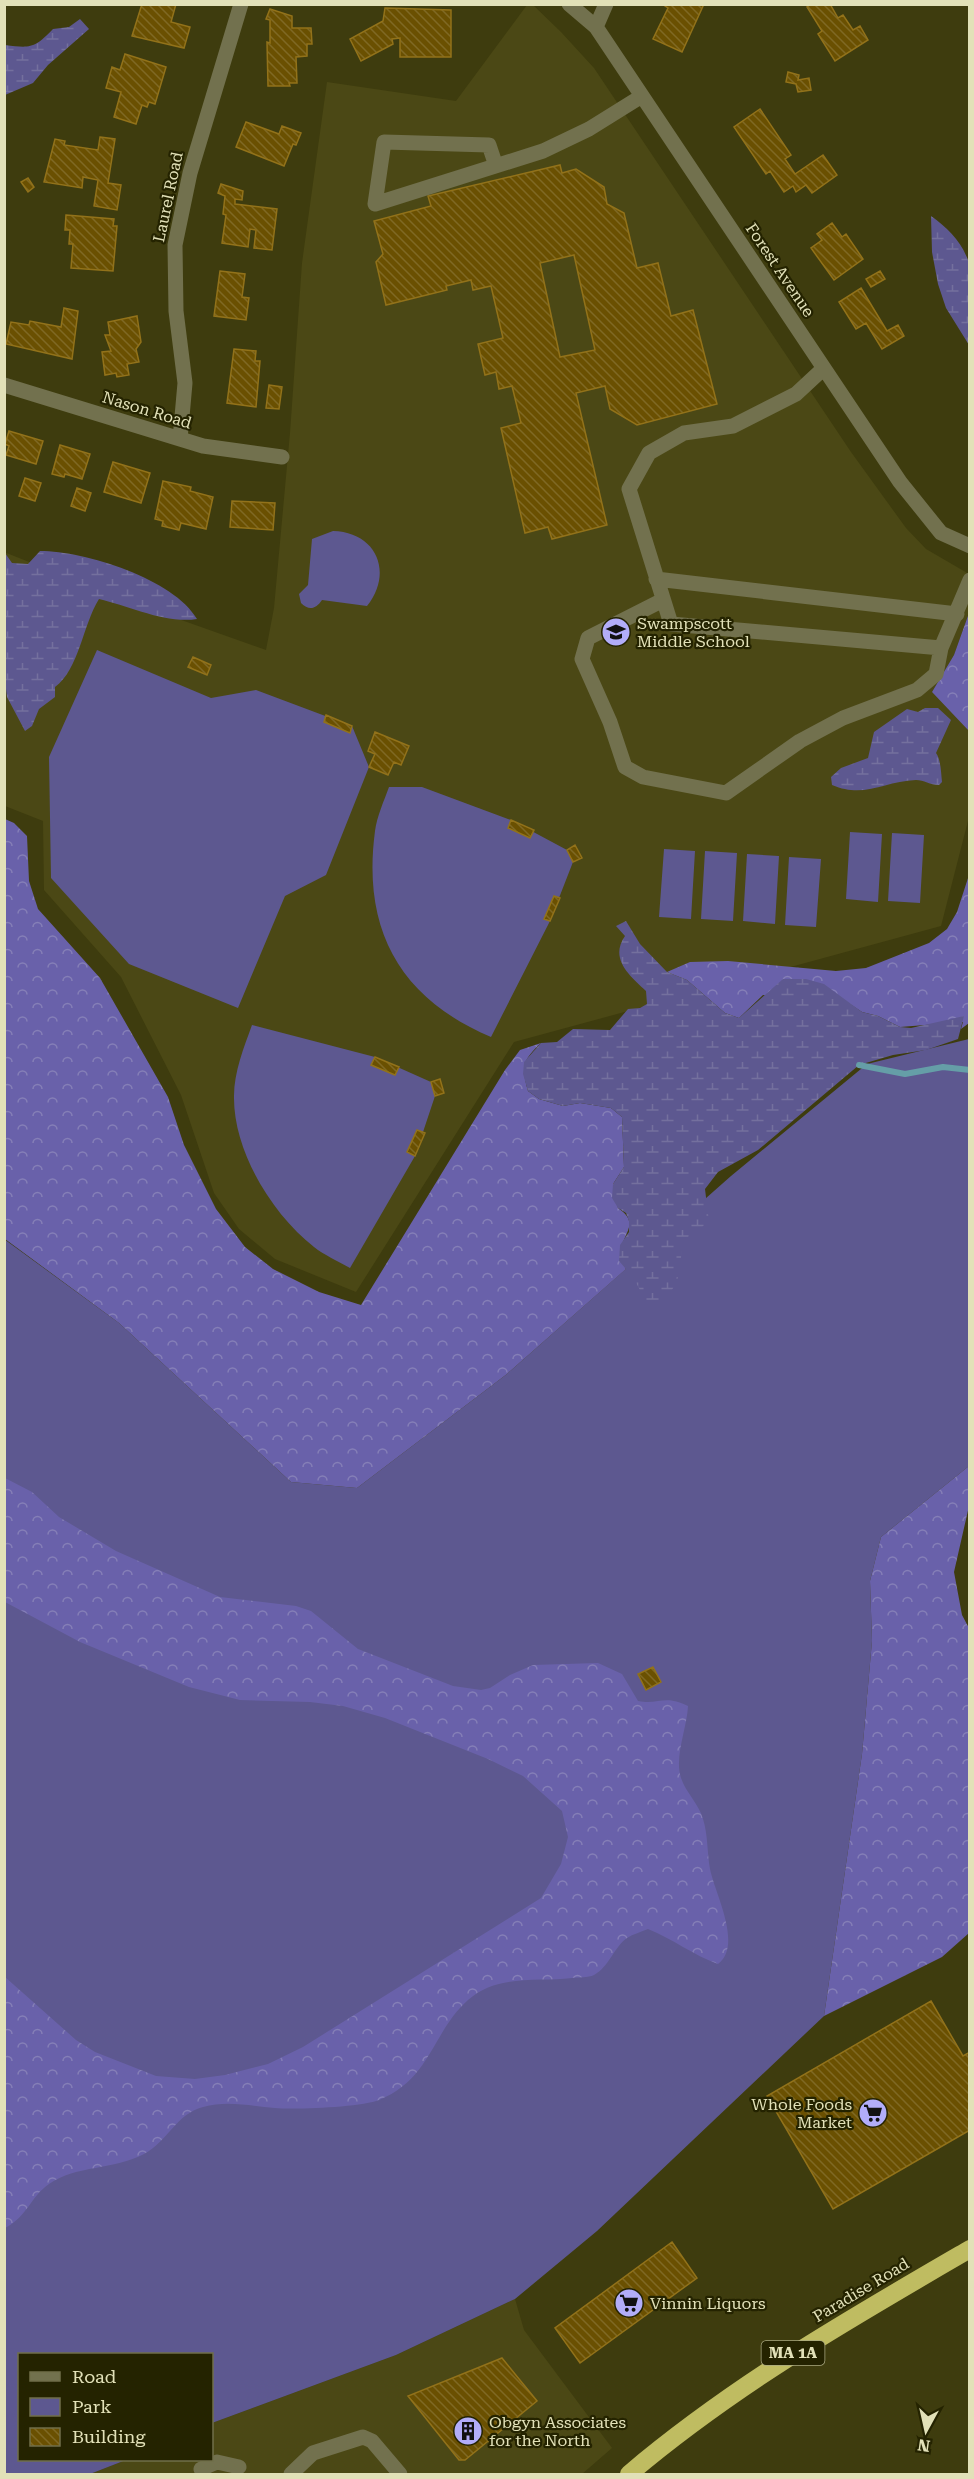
<svg xmlns="http://www.w3.org/2000/svg" width="974" height="2479" viewBox="0 0 974 2479" font-family="'Roboto Serif',serif">
<style>
.built{fill:#4b4815}
.green{fill:#5d5890}
.forest{fill:url(#forest-crowns)}
.wetland{fill:url(#wetland-marsh)}
.lines{fill:none;stroke-linecap:round;stroke-linejoin:round}
.stream{stroke:#659ea7;stroke-width:6}
.building{fill:url(#building-back-hatch);stroke:#92721a;stroke-width:1.5;fill-rule:evenodd}
.minor{stroke:#72714e;stroke-width:15}
.highway{stroke:#bfbc61;stroke-width:18}
.labels{text-anchor:middle;dominant-baseline:central;stroke-width:4.5;stroke-linejoin:round;paint-order:stroke}
.shield{fill:#242300;stroke:#a9a881;stroke-width:1.5}
.shield-label{font-size:15px;font-weight:bold;fill:#e2e1b8}
.street-label{font-size:16px;fill:#e2e1b8;stroke:#242300}
.poi-label{font-size:16px;fill:#e2e1b8;stroke:#242300;text-anchor:start}
</style>
<defs>
<pattern id="forest-crowns" width="20" height="18" patternUnits="userSpaceOnUse" patternTransform="scale(1.5)"><rect width="20" height="18" fill="#6961aa"/><path d="M2 6a3 3 0 1 1 6 0M12 15a3 3 0 1 1 6 0" fill="none" stroke="#857fb7"/></pattern>
<pattern id="wetland-marsh" width="20" height="14" patternUnits="userSpaceOnUse" patternTransform="scale(1.5)"><rect width="20" height="14" fill="#5d5890"/><path d="M1 5h8M5 5V1M11 12h8M15 12V8" fill="none" stroke="#74709e"/></pattern>
<pattern id="building-back-hatch" width="6" height="6" patternUnits="userSpaceOnUse" patternTransform="scale(1.5)"><rect width="6" height="6" fill="#6a5001"/><path d="M-1 5l2 2M0 0l6 6M5-1l2 2" fill="none" stroke="#7f6924"/></pattern>
</defs>
<rect width="100%" height="100%" fill="#3e3c0e"/>
<path class="built" d="M527 5H533L561 32 594 68 851 452 906 528 926 549 969 574V613L954 655 932 692 970 731 969 817 941 926 514 1042 356 1292 275 1259 239 1229 214 1193 181 1095 121 977 44 890 43 821 5 806 4 552 125 600 266 650 274 608 290 433 302 263 327 82 456 101Z
M515 2299 524 2330 612 2448 582 2474H90L126 2460H212V2423L396 2355Z"/>
<path class="green" d="M333 531C376 532 394 572 367 606L322 600C316 609 309 611 301 603L299 594 308 585 312 539Z
M97 650 211 698 256 690 352 726 369 767 326 875 285 896 238 1008 129 964 51 878 49 757Z
M389 787H422L511 820 567 850 573 862 550 921 491 1037C399 998 362 929 375 831 377 816 384 801 389 787Z
M850 832 882 834 878 902 846 899Z
M892 833 924 835 920 903 888 901Z
M664 849 695 851 691 919 659 917Z
M705 851 737 853 733 921 701 919Z
M747 854 779 856 775 924 743 921Z
M789 857 821 859 816 927 785 925Z
M252 1025 375 1057 431 1082 435 1096 415 1156 350 1268C338 1261 324 1255 314 1247 272 1214 233 1151 234 1096 234 1072 244 1047 252 1025Z
M969 1039V1466L881 1537 870 1581 872 1641 862 1754 824 2016 597 2231 515 2299 396 2355 212 2423V2354H20V2460H126L90 2474H5L4 1239 119 1323 291 1482 357 1488 507 1374 731 1176 867 1064Z"/>
<path class="forest" d="M969 613V731L932 692 954 655Z
M5 819 14 823 27 836 29 881 38 909 100 978 168 1097 184 1145 216 1209 245 1247 273 1269 319 1292 361 1305 505 1070 520 1050 541 1043C522 1061 521 1066 528 1091L539 1099 563 1106 580 1103 611 1108 622 1117 624 1167 613 1184 618 1208C648 1228 607 1240 626 1269L507 1374 357 1488 291 1482 119 1323 5 1239Z
M969 875V1023L961 1029 963 1022 900 1027 878 1016 862 1012 850 1004 763 995 739 1018 725 1013 687 980 667 972 690 962 728 961 836 971 866 968 929 943 947 929 957 912Z
M969 1466V1506L954 1572 962 1615 970 1630 969 1933 942 1957 824 2016 862 1754 872 1641 870 1581 881 1537Z
M5 1478 32 1492 59 1517 116 1551 220 1597 296 1606 311 1611 358 1649 453 1686 481 1690 490 1688 510 1675 533 1665 598 1663 622 1674 638 1701C660 1705 664 1694 688 1706 687 1728 674 1757 681 1778 686 1793 699 1804 703 1819 708 1835 707 1852 710 1869 715 1894 743 1945 718 1964 693 1955 673 1939 648 1929 641 1932 633 1934 627 1938 614 1947 609 1967 594 1975 588 1978 578 1977 572 1978 536 1982 497 1974 468 2000 432 2032 431 2079 379 2100 362 2107 295 2110 275 2108 251 2106 227 2100 203 2107 176 2114 167 2142 144 2154 114 2170 76 2165 49 2184 30 2197 28 2216 5 2228V1977L76 2040 95 2052 156 2076 195 2079 225 2075 268 2064 303 2047 541 1898 561 1864 568 1837 562 1811 523 1776 488 1759 385 1718 343 1706 310 1702 240 1700 189 1687 80 1642 5 1602Z"/>
<path class="wetland" d="M80 19 89 29 48 65 33 83 5 95V45C30 48 34 49 53 29L69 27Z
M931 216C949 229 962 242 969 263V358V345L946 308 938 284 932 252Z
M40 551C85 551 174 579 197 619 166 624 129 606 99 599 83 624 79 670 55 687V697L39 709 32 726 25 731 7 697 5 681V553L12 563 28 564Z
M925 708H938L951 720 936 753C941 760 941 773 942 782L939 785C930 785 924 780 916 780 884 781 865 799 832 785L831 777 841 768 868 758 874 732 907 709 918 712Z
M626 921 640 944 667 972 687 980 725 1013 739 1018 783 979H806L824 984 862 1012 878 1016 900 1027 911 1028 964 1016 958 1039 926 1050 893 1055 859 1065 758 1150 718 1172 705 1189 709 1222 681 1242C682 1273 679 1294 649 1307L633 1277 619 1261 620 1245 629 1232V1221L626 1213 618 1208 612 1198 613 1184 624 1167 622 1117 611 1108 580 1103 563 1106 539 1099 528 1091 523 1074 524 1062 541 1043 557 1042 573 1029 610 1030 628 1009 640 1008 647 1004 646 991C630 976 609 959 625 936L616 926Z"/>
<g class="lines">
<path class="stream" d="M859 1065 905 1074 943 1067 970 1070"/>
</g>
<path class="building" d="M142 4H176L171 22 190 27 184 48 132 36Z
M704 4 682 52 653 39 668 8 662 4Z
M811 4H830L838 18 843 15 853 30 860 26 868 40 835 61 818 34 822 31 807 7Z
M385 8 451 10V57H400V38L392 39 393 44 361 61 350 39 383 21Z
M270 9 292 16V28H311L312 44H307V56L296 57 297 83H289L290 86H268L267 42 270 43V20L266 19Z
M125 54 166 67 155 104 149 102 147 107 142 105 136 124 114 117 121 92 106 88 112 67 120 70Z
M788 72 799 75 798 80 809 78 811 90 798 92 796 84 786 82Z
M760 109 791 155 785 159 795 174 823 155 837 175 812 193 806 185 796 192 793 186 784 192 770 171 766 174 734 127Z
M246 122 279 134 282 126 301 133 296 145 293 144 284 166 236 147Z
M100 137 115 139 108 183 121 185 117 210 94 206 98 180 83 177 82 188 44 182 55 139 65 141 64 145 98 150Z
M560 165 562 173 576 169 604 187 607 204 624 213 637 268 658 263 671 316 693 310 717 404 637 425 610 409 605 386 576 393 607 525 552 539 548 527 525 533 501 428 521 423 512 386 499 389 496 372 485 375 478 344 503 338 491 286 473 290 471 280 446 286 447 290 386 305 376 262 383 254 374 221 431 206 428 196ZM574 255 595 350 560 357 540 263Z
M28 178 34 187 28 192 21 182Z
M221 184 243 191 242 200 235 199V204L277 209 272 250 254 248 256 230 250 229 248 247 222 243 226 215 223 214 225 196 218 193Z
M66 215 114 219 113 226H117L113 271 71 268 73 244H69L70 230H65Z
M832 223 842 237 846 234 863 259 834 280 811 248 822 240 817 234Z
M220 271 245 274 242 297 249 298 246 320 214 316Z
M880 271 885 279 871 287 866 279Z
M861 288 887 331 898 325 904 336 882 349 866 323 856 329 839 302Z
M64 308 78 311 72 359 6 344 11 322 29 325 30 321 61 327Z
M137 316 141 342 136 349 139 362 127 364 129 375 117 377 116 373 105 375 102 352 111 351 105 335H110L108 322Z
M234 349 256 351 255 361H260L256 407 227 403Z
M269 385 282 387 279 409 266 408Z
M9 431 43 441 36 464 6 455 9 446 5 444Z
M60 445 90 454 82 479 65 474 64 477 52 474Z
M113 462 150 473 141 503 104 492Z
M25 478 41 483 35 501 19 496Z
M163 481 191 487 190 491 213 497 206 529 181 523 179 530 162 526 163 521 155 519Z
M77 488 91 493 85 511 71 506Z
M232 501 275 503 273 530 230 527Z
M193 657 211 665 207 675 188 667Z
M326 715 352 726 350 733 324 722Z
M375 732 409 746 401 765 394 762 388 775 369 767 375 754 368 751Z
M511 820 534 830 530 838 508 828Z
M575 845 582 858 573 862 567 850Z
M554 896 560 898 550 921 544 919Z
M375 1057 399 1067 395 1075 371 1065Z
M440 1079 444 1093 435 1096 431 1082Z
M417 1130 425 1133 415 1156 407 1152Z
M653 1667 661 1682 646 1690 638 1674Z
M931 2001 963 2056 970 2052V2130L833 2209 767 2096Z
M672 2242 697 2278 580 2363 555 2328Z
M502 2358 537 2401 465 2460H459L408 2396Z"/>
<g class="lines">
<path class="minor" d="M569 4 596 27 900 482 941 533 970 546
M596 27 606 4
M496 166 489 145 384 142 375 204 543 151 589 129 642 96
M824 368 796 394 733 426 684 433 649 453 629 489 671 624 941 648
M4 385 203 446 282 457
M180 439 185 383 176 311 175 245 190 173 241 4
M656 579 957 614
M663 600 588 638 582 659 610 722 625 767 643 777 726 793 800 741 843 718 917 690 936 674 941 648 970 580
M203 2474 201 2469 217 2462 239 2467
M291 2474 313 2453 363 2437 372 2441 400 2474"/>
<path class="highway" d="M629 2474C734 2385 851 2318 970 2249"/>
</g>
<defs>
<g id="school-disc" transform="scale(1.5)"><circle r="9.5" fill="#b2adf9" stroke="#242300"/><path d="M0-5L7-2L0 1L-7-2ZM-4 1L0 2.5L4 1V4Q0 6-4 4Z" fill="#111"/></g>
<g id="supermarket-disc" transform="scale(1.5)"><circle r="9.5" fill="#b2adf9" stroke="#242300"/><path d="M-6-5.5h2.5l.6 2H6L4.5 2H-2.5L-4.4-4H-6ZM-1.5 3.2a1.3 1.3 0 1 0 .1 0ZM3 3.2a1.3 1.3 0 1 0 .1 0Z" fill="#111"/></g>
<g id="building-disc" transform="scale(1.5)"><circle r="9.5" fill="#b2adf9" stroke="#242300"/><path d="M-4-6H4V6H1V3H-1V6H-4ZM-2.5-4.3h1.7v1.8h-1.7ZM.8-4.3h1.7v1.8H.8ZM-2.5-1h1.7V.8h-1.7ZM.8-1h1.7V.8H.8Z" fill="#111"/></g>
</defs>
<g fill-rule="evenodd">
<use href="#school-disc" x="616" y="632"/>
<use href="#supermarket-disc" x="873" y="2113"/>
<use href="#supermarket-disc" x="629" y="2303"/>
<use href="#building-disc" x="468" y="2431"/>
</g>
<g class="labels">
<rect class="shield" x="761.5" y="2341" width="63" height="24" rx="4.5"/>
<g class="shield-label">
<text x="793" y="2353">MA 1A</text>
</g>
<g class="street-label">
<text transform="translate(168 197) rotate(-78)">Laurel Road</text>
<text transform="translate(780 270) rotate(56)">Forest Avenue</text>
<text transform="translate(147 410) rotate(17)">Nason Road</text>
<text transform="translate(861 2290) rotate(-31)">Paradise Road</text>
</g>
<g class="poi-label">
<text x="637" y="623">Swampscott<tspan x="637" dy="18">Middle School</tspan></text>
<text x="852" y="2104" text-anchor="end">Whole Foods<tspan x="852" dy="18">Market</tspan></text>
<text x="650" y="2303">Vinnin Liquors</text>
<text x="489" y="2422">Obgyn Associates<tspan x="489" dy="18">for the North</tspan></text>
</g>
</g>
<rect width="974" height="2479" fill="none" stroke="#e2e1b8" stroke-width="12"/>
<rect x="18" y="2353" width="195" height="108" fill="#242300" stroke="#706f4a" stroke-width="1.5"/>
<rect x="30" y="2372" width="30" height="9" fill="#72714e" stroke="#706f4a" stroke-width="1.5"/>
<text x="72" y="2383" font-size="18" fill="#e2e1b8">Road</text>
<rect x="30" y="2398" width="30" height="18" fill="#5d5890" stroke="#706f4a" stroke-width="1.5"/>
<text x="72" y="2413" font-size="18" fill="#e2e1b8">Park</text>
<rect x="30" y="2428" width="30" height="18" fill="url(#building-back-hatch)" stroke="#706f4a" stroke-width="1.5"/>
<text x="72" y="2443" font-size="18" fill="#e2e1b8">Building</text>
<g transform="translate(926 2431) rotate(188)" stroke="#242300" stroke-width="4.5" paint-order="stroke">
<path d="M0-4.5L10 22L0 15L-10 22Z" fill="#e2e1b8"/>
<text y="-9" font-size="16" font-weight="bold" text-anchor="middle" fill="#e2e1b8">N</text>
</g>
</svg>
